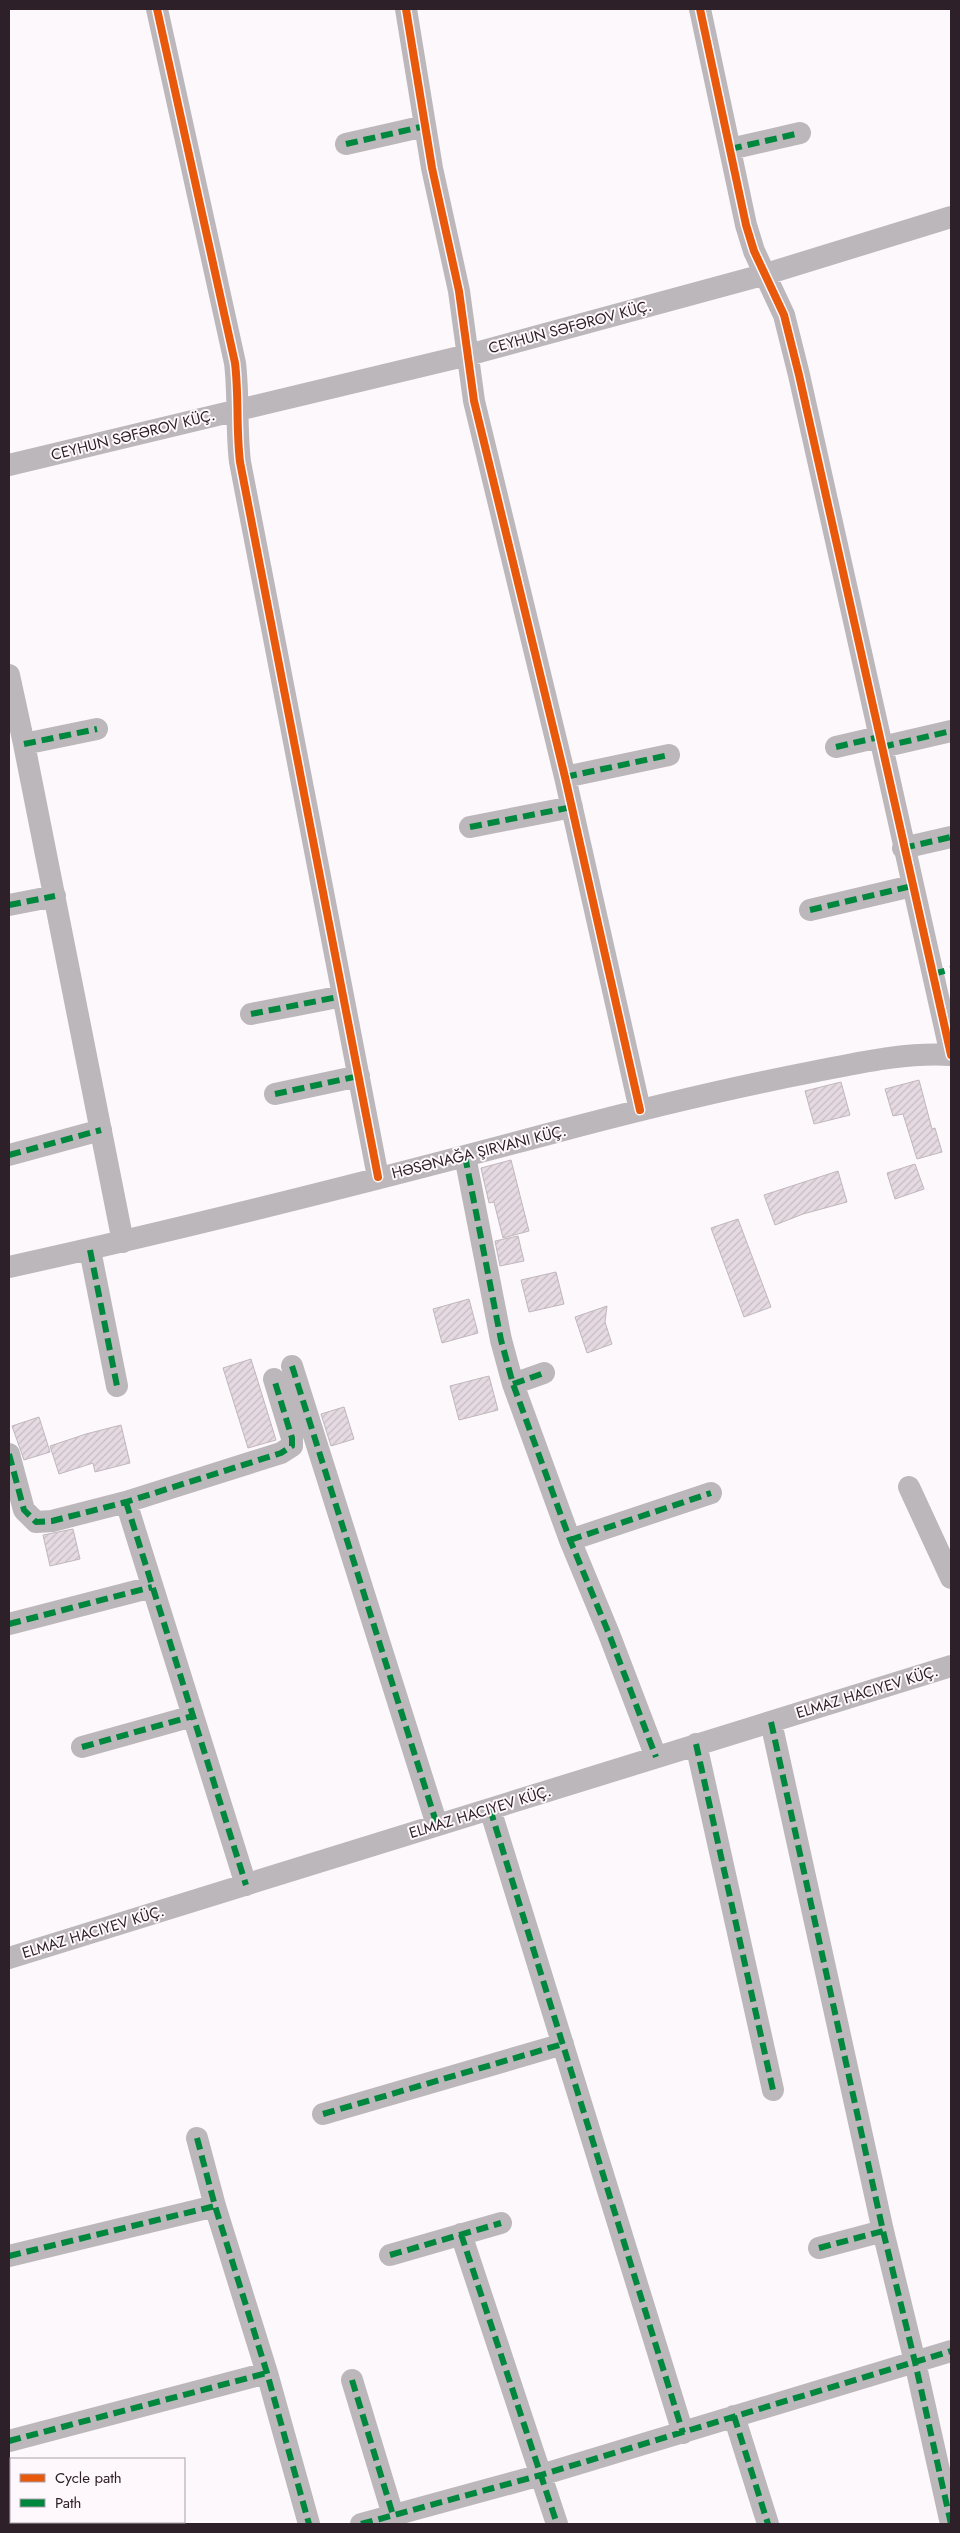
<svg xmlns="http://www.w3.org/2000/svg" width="960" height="2533" viewBox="0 0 960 2533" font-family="Jost,sans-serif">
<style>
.building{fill:url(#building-hatch);stroke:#c0b7bd}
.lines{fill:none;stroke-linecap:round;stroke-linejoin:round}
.minor{stroke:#bcb7ba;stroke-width:22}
.quiet{stroke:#00873e;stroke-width:6;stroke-dasharray:12 6;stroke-linecap:butt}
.cycleway-casing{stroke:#fef7fc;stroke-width:11}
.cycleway{stroke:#e8590c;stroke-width:8}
.labels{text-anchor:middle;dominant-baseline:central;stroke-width:4;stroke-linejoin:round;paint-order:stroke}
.street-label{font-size:15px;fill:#2d2029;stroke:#fef7fc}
</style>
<defs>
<pattern id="building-hatch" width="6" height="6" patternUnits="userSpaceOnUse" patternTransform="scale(1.25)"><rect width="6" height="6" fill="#e6dae2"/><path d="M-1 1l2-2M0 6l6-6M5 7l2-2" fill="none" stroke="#c6bbc2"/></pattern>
</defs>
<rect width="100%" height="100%" fill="#fdf8fb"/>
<path class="building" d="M919 1080 932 1129 935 1128 942 1152 917 1159 903 1114 893 1116 885 1089Z
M841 1082 850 1115 814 1124 805 1091Z
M511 1160 529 1231 503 1238 494 1202 489 1203 481 1168Z
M915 1164 924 1189 895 1199 887 1173Z
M838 1171 847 1202 803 1214 775 1225 764 1195Z
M738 1219 771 1307 744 1317 711 1228Z
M518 1236 524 1261 500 1266 495 1241Z
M556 1272 564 1304 529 1312 521 1280Z
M469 1299 478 1333 442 1343 433 1309Z
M607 1306 605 1322 612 1344 587 1353 575 1317Z
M251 1359 276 1440 248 1448 223 1368Z
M489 1376 498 1410 459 1420 450 1386Z
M344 1407 354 1439 331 1446 321 1414Z
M39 1417 50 1452 24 1460 12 1426Z
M121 1425 130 1463 95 1472 93 1463 59 1474 50 1446 86 1434Z
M73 1529 80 1559 50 1566 43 1535Z"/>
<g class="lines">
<path class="minor" d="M157 9 235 363C239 396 236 429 240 462L378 1177
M406 9 432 168 459 291 474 401 565 777 640 1110
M700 9 746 225 754 251 784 315 799 375 951 1055
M346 144 425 126
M730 149 800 133
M9 465 468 355 766 274 951 217
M9 675 24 744 123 1242
M24 744 97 729
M836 747 879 737
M882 747 951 731
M565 777 669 755
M470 827 572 807
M903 848 951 837
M9 905 55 896
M810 910 912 886
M251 1014 343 996
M275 1094 359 1076
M9 1155 101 1130
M465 1156 501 1340 513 1384 570 1540 609 1634 656 1757
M90 1250 117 1386
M9 1267C191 1227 372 1181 552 1133 638 1110 724 1089 812 1072 859 1063 904 1052 951 1055
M292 1366 437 1825
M513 1384 544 1373
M9 1454 24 1510 36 1522 52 1521 126 1502 281 1453 292 1446V1438L274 1379
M909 1487 951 1578
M126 1502 246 1885
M570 1540 711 1493
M9 1624 152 1587
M771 1722 883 2231 915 2362 951 2524
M696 1744 773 2090
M82 1747 193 1716
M490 1809 683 2433
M9 1958 951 1666
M323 2114 563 2044
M197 2138 215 2206 267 2373 309 2524
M461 2234 557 2524
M819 2248 883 2231
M390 2255 501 2223
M9 2256 215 2206
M352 2380 393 2515
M734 2416 768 2524
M9 2441 267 2373
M361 2524 541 2475 951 2351"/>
<path class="quiet" d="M346 144 425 126
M730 149 800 133
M24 744 97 729
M836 747 879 737
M882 747 951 731
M565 777 669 755
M470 827 572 807
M903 848 951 837
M9 905 55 896
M810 910 912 886
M933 974 951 969
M251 1014 343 996
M275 1094 359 1076
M9 1155 101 1130
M465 1156 501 1340 513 1384 570 1540 609 1634 656 1757
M90 1250 117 1386
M292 1366 437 1825
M513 1384 544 1373
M9 1454 24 1510 36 1522 52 1521 126 1502 281 1453 292 1446V1438L274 1379
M126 1502 246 1885
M570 1540 711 1493
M9 1624 152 1587
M771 1722 883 2231 915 2362 951 2524
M696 1744 773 2090
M82 1747 193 1716
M490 1809 683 2433
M323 2114 563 2044
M197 2138 215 2206 267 2373 309 2524
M461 2234 557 2524
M819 2248 883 2231
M390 2255 501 2223
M9 2256 215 2206
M352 2380 393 2515
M734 2416 768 2524
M9 2441 267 2373
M361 2524 541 2475 951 2351"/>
<g class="cycleway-casing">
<path id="cycleway" d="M157 9 235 363C239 396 236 429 240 462L378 1177
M406 9 432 168 459 291 474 401 565 777 640 1110
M700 9 746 225 754 251 784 315 799 375 951 1055"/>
</g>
<use href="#cycleway" class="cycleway"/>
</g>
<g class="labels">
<g class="street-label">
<text transform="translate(570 327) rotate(-15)">CEYHUN SƏFƏROV KÜÇ.</text>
<text transform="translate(133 435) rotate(-14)">CEYHUN SƏFƏROV KÜÇ.</text>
<text transform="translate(479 1152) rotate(-14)">HƏSƏNAĞA ŞIRVANI KÜÇ.</text>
<text transform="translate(867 1692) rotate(-17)">ELMAZ HACIYEV KÜÇ.</text>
<text transform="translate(480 1812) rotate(-17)">ELMAZ HACIYEV KÜÇ.</text>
<text transform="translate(93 1932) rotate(-17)">ELMAZ HACIYEV KÜÇ.</text>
</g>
</g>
<rect width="960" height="2533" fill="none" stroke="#2d2029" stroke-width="20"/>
<rect x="10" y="2458" width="175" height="65" fill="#fef7fc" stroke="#aaa1a8"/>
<rect x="20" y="2474" width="25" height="8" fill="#e8590c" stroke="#aaa1a8"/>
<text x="55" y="2483" font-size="15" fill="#2d2029">Cycle path</text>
<rect x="20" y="2499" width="25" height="8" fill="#00873e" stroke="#aaa1a8"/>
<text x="55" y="2508" font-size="15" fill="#2d2029">Path</text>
</svg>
